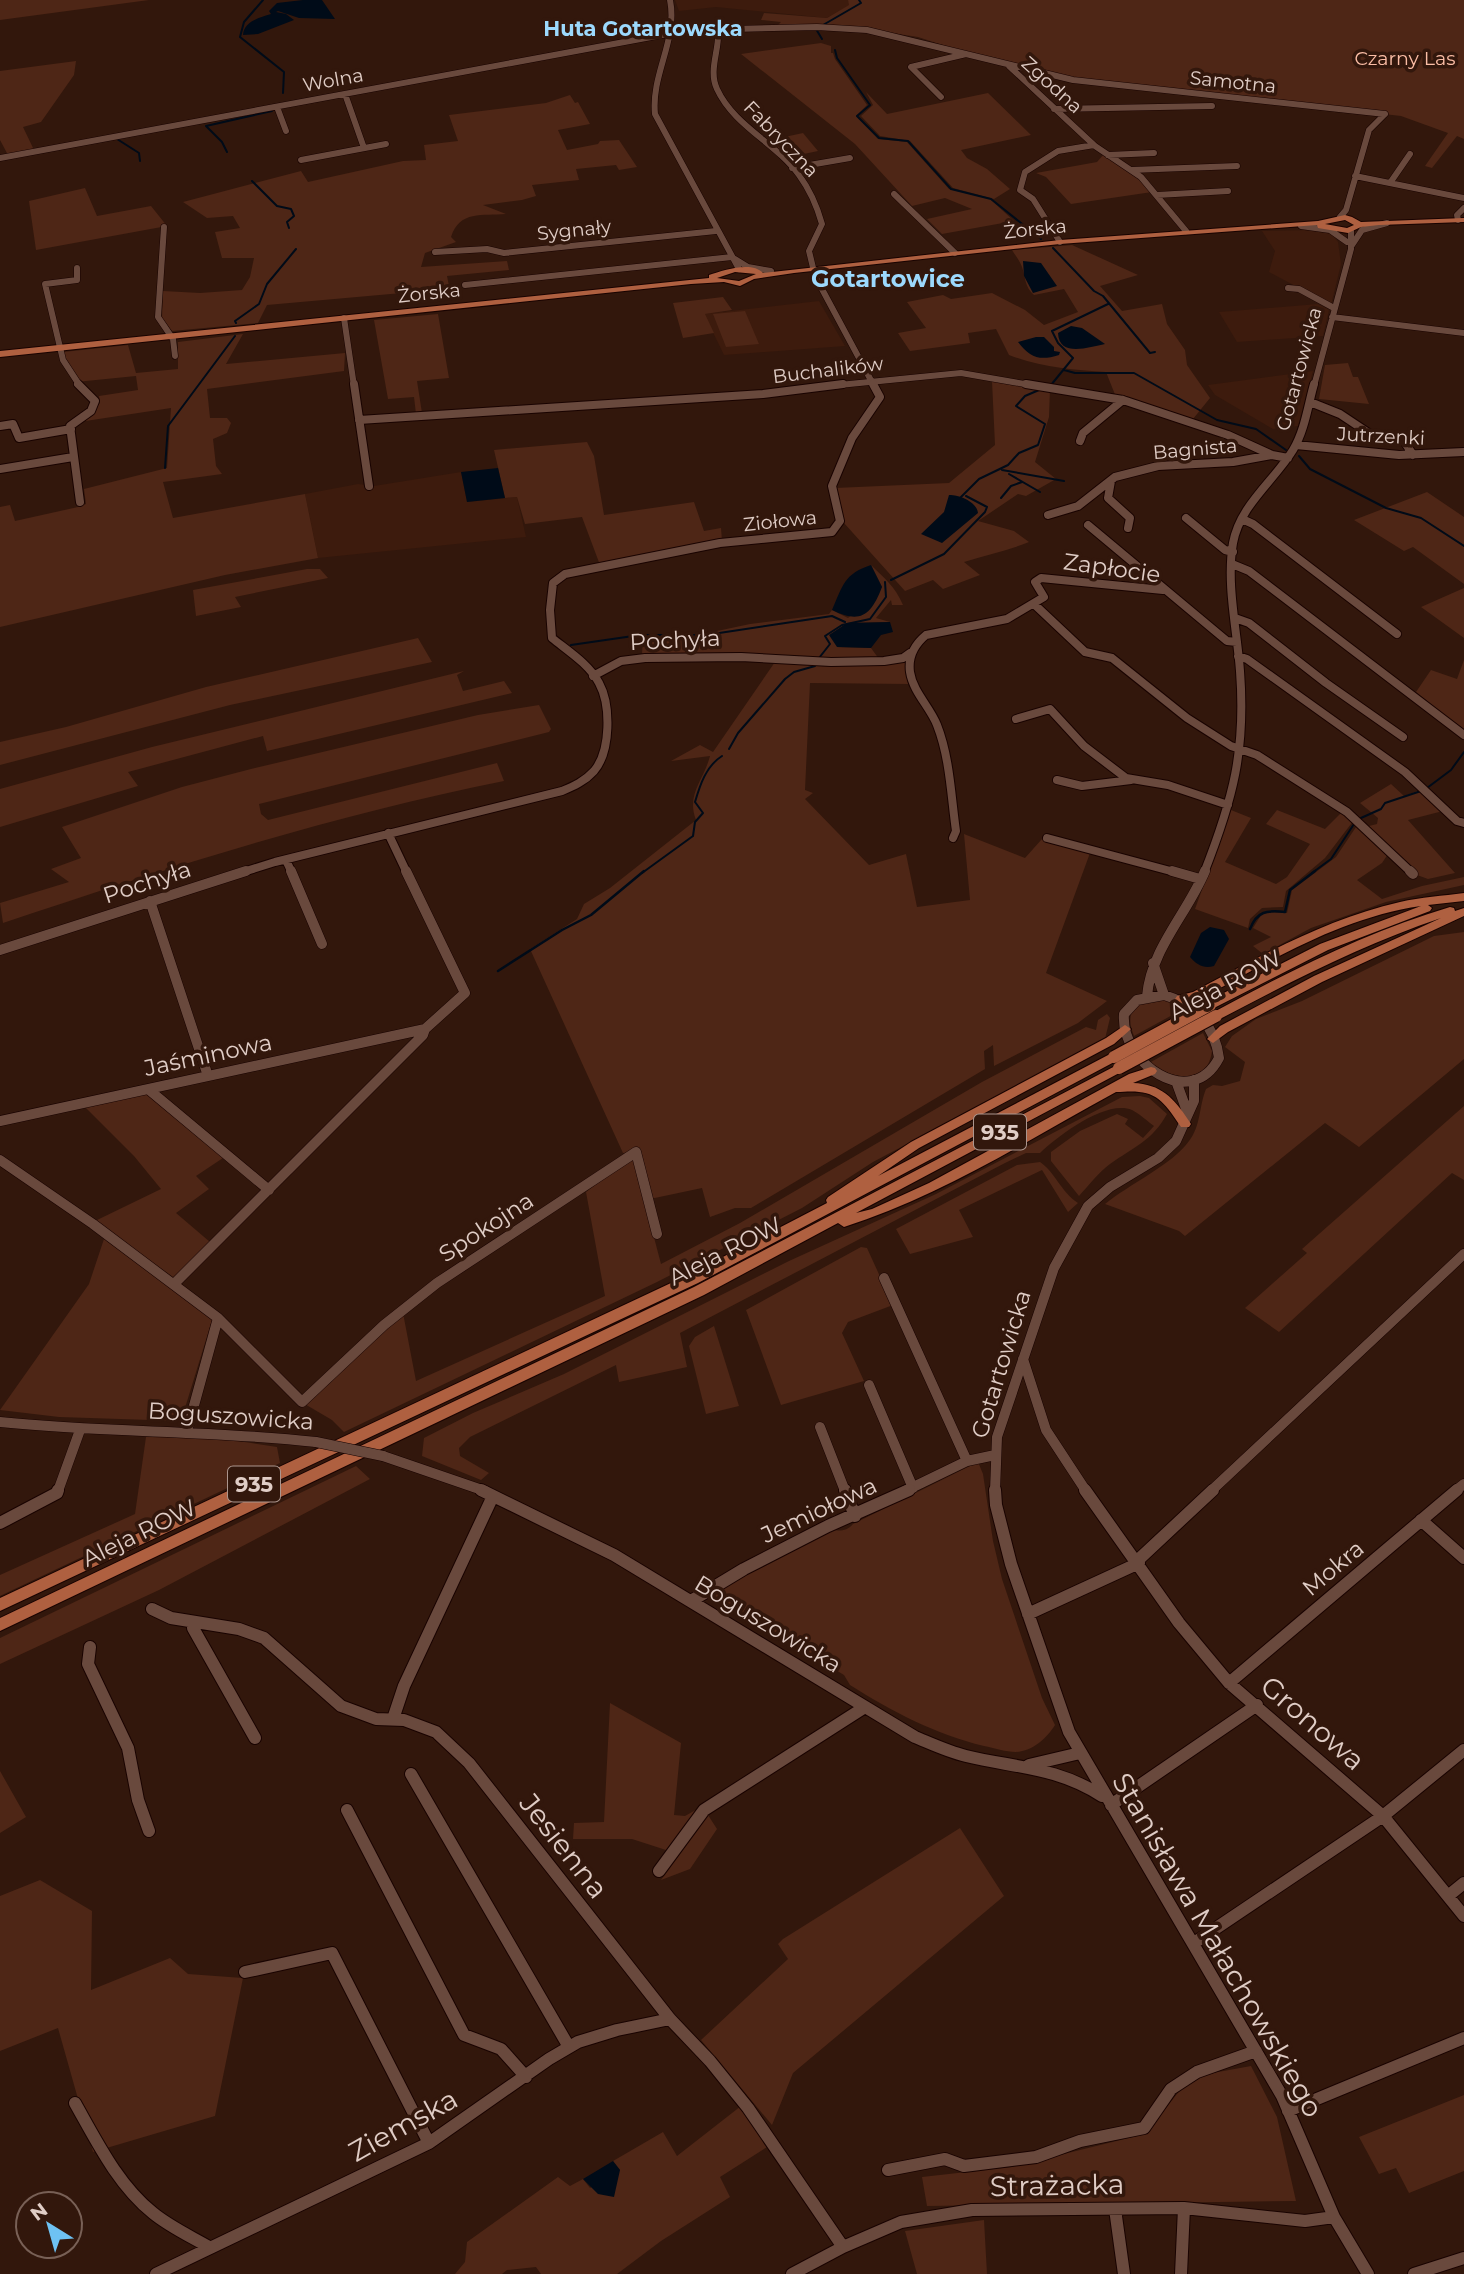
<svg xmlns="http://www.w3.org/2000/svg" width="1464" height="2274" viewBox="0 0 1464 2274" font-family="Montserrat,sans-serif">
<style>
.built{fill:#3d1b0d}
.green{fill:#4e2616}
.water{fill:#000b18}
.lines{fill:none;stroke-linecap:round;stroke-linejoin:round}
.stream-far1{stroke:#000b18;stroke-width:2}
.stream{stroke:#000b18;stroke-width:2.5}
.minor-far3-casing{stroke:#190300;stroke-width:7}
.minor-far2-casing{stroke:#190300;stroke-width:10}
.minor-far1-casing{stroke:#190300;stroke-width:11}
.minor-casing{stroke:#190300;stroke-width:14}
.major-casing{stroke:#190300;stroke-width:2}
.minor-far3{stroke:#69493d;stroke-width:6}
.minor-far2{stroke:#69493d;stroke-width:8}
.minor-far1{stroke:#69493d;stroke-width:10}
.minor{stroke:#69493d;stroke-width:12}
.major{fill:#af6040;fill-rule:evenodd}
.minor-bridge-casing{stroke:#190300;stroke-width:11;stroke-linecap:butt}
.major-bridge-casing{stroke:#190300;stroke-width:14;stroke-linecap:butt}
.minor-bridge{stroke:#69493d;stroke-width:10}
.major-bridge{stroke:#af6040;stroke-width:12}
.labels{text-anchor:middle;dominant-baseline:central;stroke-width:7;stroke-linejoin:round;paint-order:stroke}
.far-park-label{font-size:19px;fill:#fbbda5;stroke:#32170c}
.far-street-label{font-size:19px;fill:#e0cdc6;stroke:#32170c}
.far-neighbourhood-label{font-size:21px;font-weight:bold;fill:#9cd9fd;stroke:#32170c}
.shield{fill:#32170c;stroke:#ac968e;stroke-width:2}
.shield-label{font-size:21px;font-weight:bold;fill:#e0cdc6}
.street-label{font-size:23px;fill:#e0cdc6;stroke:#32170c}
.far-district-label{font-size:24px;font-weight:bold;fill:#9cd9fd;stroke:#32170c}
.near-street-label{font-size:28px;fill:#e0cdc6;stroke:#32170c}
</style>
<rect width="100%" height="100%" fill="#32170c"/>
<path class="built" d="M675 0H848L850 5 827 18 716 7 679 11Z
M1313 230 1332 234 1338 242 1341 264 1331 305 1269 272 1275 251 1262 231Z
M819 301 845 346 724 355 704 314Z
M1318 304 1329 310 1323 336 1237 342 1219 312Z
M1313 371 1298 426 1273 429 1215 395 1208 385Z
M461 472 467 502 517 497 526 537 318 558 305 494 358 484 374 486Z"/>
<path class="green" d="M0 0H149L0 20Z
M848 0H1464V139L1457 136 1432 168 1425 166 1448 133 1401 116 1070 78 967 53 918 37 866 29 775 28 781 22 761 20 764 13 827 18 849 5Z
M821 43 831 46V53H833L835 59 867 105 856 116 878 139 907 142 949 189 990 199 1014 221 942 234 927 219 972 209 945 198 912 206 855 144 741 54Z
M76 61 74 75 41 122 23 127 34 150 8 155 0 140V71Z
M866 92 887 114 988 93 1031 135 961 150 967 158 987 169 1010 189 994 199 953 188 910 141 880 136 861 116 873 105Z
M570 95 575 103 578 102 590 124 558 130 567 150 598 144 600 141 619 140 637 167 619 170 616 165 576 169 579 180 532 185 536 196 522 200 483 205 506 214C482 216 460 210 451 237L456 242 425 253 421 267 507 261 509 270 447 276 449 286 447 289 267 305 258 323 172 331 162 318 163 291 200 293 242 290 250 277 254 258H222L215 232 240 228 233 216 207 218 183 202 301 171 308 182 403 161 426 160 424 145 458 141 449 115 546 103Z
M803 133 818 151 785 158 766 141Z
M1104 154 1135 175 1152 192 1071 204 1046 177 1036 173 1097 162Z
M85 188 97 216 151 206 167 226 36 250 29 201Z
M1072 245 1138 275 1100 286 1122 311 1162 304 1167 324 1185 350 1187 365 1210 398 1193 419 1116 397 1106 372C1072 370 1041 367 1009 355L996 329 968 333 970 343 910 351 898 333 926 328 907 302 943 295 951 299 992 293 1025 310 1044 325 1078 312 1064 289 1034 295C1024 286 1026 278 1022 267 1020 261 1015 255 1012 250Z
M723 297 732 310 705 314 714 333 683 338 673 303Z
M745 311 759 344 726 347 713 314Z
M438 314 449 378 417 381 422 413 416 414 414 397 388 399 374 320Z
M243 334 226 364 345 353 344 371 207 389 210 418H227L231 423 227 433 213 439 216 466 222 474 163 482 173 518 305 494 318 558 225 575 0 627V507L10 505 15 521 78 507 86 504 84 489 167 468 171 408 79 422 100 403 99 396 138 390 136 376 76 382 63 352 128 345 136 373 178 369V342Z
M1348 363 1353 377H1358L1369 404 1319 399 1325 365Z
M992 381 1050 389 1049 417 1035 462 1056 479 1026 496 1018 494 978 521 1014 531 1029 542C1007 551 986 555 964 562L980 575 943 589 933 580 905 591 844 523 835 488 949 483 995 445Z
M587 442 594 456 604 515 694 502 704 531 721 528 722 541 600 565 582 517 525 524 517 497 505 498 494 450Z
M1427 492 1464 517V584L1413 547 1404 551 1354 520Z
M871 565C885 579 895 586 903 605H892L891 600 876 618 890 622 847 623 837 647 871 648 879 659 642 655 643 634H703L750 624 829 614 832 610 848 618 882 587Z
M307 569H320L328 578 235 597 241 607 196 616 193 590Z
M1464 588V638L1421 607Z
M418 638 432 662 230 705 0 765V742L66 727 206 687Z
M1464 660V731L1416 692 1431 670 1457 679Z
M905 661 907 678 911 684 810 683 805 790 813 793 805 799 869 865 906 854 917 907 970 900 964 834 1025 858 1042 839 1090 853 1046 973 1107 1001 1078 1023 994 1066 993 1045 984 1051 985 1069 751 1208H735L710 1217 702 1188 650 1199 640 1151 623 1153 530 949 577 919 584 904 610 888 696 820C686 794 704 780 710 756L671 761 700 745 713 752 775 662Z
M464 671 457 675 463 691 504 681 512 693 267 751 263 736 128 772 138 786 0 827V789L152 747Z
M539 705 551 729 549 732 259 804 261 814 268 820 497 763 504 781C334 815 167 868 3 923L0 903 69 882 51 869 81 858 62 827 182 787 251 769 478 715Z
M1391 784 1404 796 1420 790 1443 811 1408 820 1455 873 1428 879 1417 875 1362 821 1369 826 1377 824 1378 818 1360 803Z
M1231 810 1251 818 1225 862 1276 884 1287 877 1310 844 1266 824 1277 810 1325 829 1343 811 1354 820 1325 858 1286 891 1283 907 1262 908 1250 919 1248 928 1195 909Z
M1358 824 1388 854 1382 863 1357 880 1382 899 1422 886 1464 877V885L1386 902 1311 928 1263 954 1253 946 1271 937 1253 928 1263 912 1287 913 1292 890 1336 857Z
M1464 932V1059L1359 1147 1325 1123 1185 1236 1179 1231 1105 1204C1128 1185 1173 1164 1189 1141 1201 1126 1199 1106 1206 1089L1213 1085 1222 1086 1240 1081 1245 1062 1225 1047 1232 1036 1256 1019 1302 1001 1434 936Z
M1162 999 1187 1007 1134 1036C1123 1008 1138 1003 1162 999Z
M1107 1014 1110 1018 1105 1039 873 1162 802 1208 657 1282 344 1432 332 1420 303 1403 403 1313 416 1381 605 1296 586 1192 628 1160 634 1161 661 1264 740 1223 982 1082 1086 1027 1096 1030 1098 1020Z
M1203 1033 1212 1051C1207 1088 1171 1078 1149 1063Z
M147 1091 223 1158 196 1176 209 1189 176 1213 210 1242 178 1276 173 1277 95 1221 161 1189 134 1156 83 1105Z
M1140 1096 1149 1098 1167 1114C1152 1141 1134 1147 1110 1164 1098 1173 1089 1185 1079 1196L1051 1161V1152L1080 1131 1117 1114 1128 1119 1125 1124 1143 1138 1154 1126C1147 1121 1140 1114 1132 1110 1106 1099 1058 1136 1040 1153H1026L1005 1163 680 1333 687 1367 619 1382 616 1365 470 1437 459 1448 460 1456 489 1473 481 1480 422 1456 424 1438 473 1413 564 1374 789 1261 936 1194 1122 1097Z
M1464 1106V1180L1452 1173 1279 1332 1245 1308 1307 1253 1302 1249Z
M1040 1162C1055 1172 1061 1192 1078 1203L1068 1212 1042 1170 959 1210 973 1237 910 1254 896 1229 1017 1165Z
M104 1239 212 1320 181 1421 59 1417 0 1410 89 1284Z
M861 1247 867 1248 893 1305 848 1322 842 1333 864 1381 781 1405 746 1310Z
M714 1326 739 1406 706 1414 689 1346 695 1337Z
M146 1437 218 1438 277 1447 280 1463 0 1596V1575L135 1514Z
M978 1462 983 1474 993 1541 1002 1579 1042 1698 1055 1725C1047 1738 1033 1751 1016 1752 1006 1752 994 1748 984 1746 935 1734 893 1712 850 1685L844 1675 710 1595 748 1570 831 1530C841 1531 847 1531 853 1524Z
M356 1466 370 1479 159 1590 0 1664V1638Z
M610 1703 681 1743 674 1815 685 1816 701 1807 666 1850 632 1839H573L574 1823 604 1822Z
M0 1771 26 1817 0 1833Z
M708 1815 717 1829 690 1869 661 1880Z
M960 1828 1004 1896 793 2073 772 2125 701 2040 788 1959 778 1944 783 1939Z
M40 1880 92 1911 91 1990 170 1958 188 1974 243 1978 215 2116 93 2152 58 2028 0 2051V1896Z
M1251 2066 1277 2117 1296 2201 927 2206 922 2177 1011 2167 1145 2134 1181 2089 1207 2074Z
M1464 2095V2171L1409 2193 1396 2168 1379 2174 1359 2137Z
M741 2106 767 2147 720 2177 730 2197 661 2241 617 2274H541L536 2267 507 2270 502 2274H455L465 2262 467 2242 558 2177 570 2186 583 2179 590 2188 620 2170 613 2161 663 2132 677 2156Z
M984 2220 987 2274H917L905 2231Z"/>
<path class="water" d="M303 0H322L335 19 299 18 278 11 276 12 286 14 294 20 258 34 243 35C244 21 259 18 271 14L269 11 277 3Z
M1023 261 1041 263 1057 286 1033 293 1024 276Z
M1071 326 1082 328 1105 344C1089 347 1059 358 1058 333Z
M1036 337H1044L1054 347V351L1060 352 1059 355C1040 361 1030 358 1018 342Z
M498 468 505 498 467 502 461 472Z
M949 495C960 495 977 502 978 513L942 543 921 534 944 512Z
M871 565 882 587C871 616 860 624 832 610 843 585 844 574 871 565Z
M890 622 893 632 881 635 871 648 837 647 829 635 847 623Z
M1210 927 1224 930 1229 939 1214 966C1204 969 1197 965 1190 957L1201 933Z
M613 2161 620 2170 614 2197 598 2194 583 2179Z"/>
<g class="lines">
<path class="stream-far1" d="M263 0 244 22 240 37 284 72 283 93
M823 25 861 3 859 0
M816 29 822 39
M835 50 837 58 870 105 857 116 879 138 908 141 951 189 991 199 1041 239
M117 139 139 153 140 161
M227 152 222 142 206 126 272 111
M252 181 277 206 291 209 294 216 287 222 289 228
M1053 248 1094 291 1103 296 1150 353 1155 352
M236 323 235 321 259 304 267 284 296 249
M1064 370 1075 373H1134L1217 420 1256 429 1286 450
M1051 385 1073 358 1058 343 1052 331 1108 304
M1299 456 1310 469 1386 508 1421 518 1464 546
M165 468 168 426 235 336
M1002 470 1064 481
M1009 474 1040 492
M961 497 979 479 1008 465 1019 453 1038 445 1045 424 1016 406 1025 396 1039 390
M1001 498 1011 486 1022 482
M891 580 944 554 985 512 987 507 966 496
M571 645 640 635H706L832 616 845 622
M819 658 830 644 825 636 842 625 870 619 886 597 885 582
M729 749 738 733 785 679 794 672 815 666
M1427 788 1451 770 1464 752
M1361 818 1381 809 1385 803 1421 791
M642 873 693 836 695 822 703 813 695 802C700 785 706 766 722 756
M1312 873 1331 859 1354 824"/>
<path class="stream" d="M1250 929C1257 911 1267 910 1285 912L1290 890 1315 871
M498 971 562 930 591 915 644 871"/>
<g class="minor-far3-casing">
<path id="minor-far3" d="M670 0C678 40 651 74 655 114L739 269
M718 30C720 49 708 70 717 89 734 126 776 143 799 175 810 190 817 206 822 224L809 251 815 276 874 386
M1009 66 1095 146 1141 177 1186 231
M345 94 364 148
M941 97 911 67 966 54
M277 107 286 131
M1054 109 1212 106
M1108 155 1154 153
M0 158 662 35 733 29 817 27 867 30 1073 80 1385 114
M301 160 386 144
M792 168 850 158
M1131 170 1237 166
M1355 176 1464 198
M1390 183 1410 154
M894 194 955 253
M1157 195 1228 191
M1340 217 1346 210 1369 130 1385 114
M1458 220 1457 215 1464 208
M1301 226 1330 230 1347 242
M164 227 158 317 173 339 175 356
M1060 242 1033 199 1020 190 1025 172 1058 151 1094 145
M1352 245 1362 230 1387 223
M435 252 487 249 504 253 716 231
M735 259 748 267 771 271
M77 268V280L45 284 63 360 80 386
M465 285 732 257
M1288 288 1299 289 1334 308
M1332 317 1464 333
M344 318 354 386
M829 386 961 373 1036 386
M1314 386 1351 249V231"/>
</g>
<g class="minor-far2-casing">
<path id="minor-far2" d="M78 384 95 401 91 411 70 426 80 502
M354 384 369 486
M1026 384 1123 400 1228 435 1272 455 1288 458
M1310 402 1340 414 1370 434 1404 441 1413 455
M359 420 763 394 843 384
M0 426 13 424 19 438 71 429
M1080 441 1083 433 1123 400
M1296 445 1399 455 1464 452
M0 469 73 457
M1111 481 1108 498 1130 518 1128 528
M1048 515 1078 506 1115 477 1158 466 1233 462 1272 455
M1186 518 1225 550 1233 552
M1242 519 1253 524 1397 634
M1088 525 1227 641 1237 642
M1232 564 1249 571 1464 735
M1034 604 1085 652 1112 658 1187 718 1231 746 1257 755 1347 812 1412 873
M1235 618 1249 623 1326 683 1403 737
M1238 656 1247 659 1405 772 1457 821 1464 823
M593 676 621 661 645 658 741 657 831 662 884 661 903 658 910 653
M1016 719 1050 709 1084 746 1126 778 1168 785 1228 805
M1057 780 1082 786 1131 780
M388 833 407 873
M953 838 956 831C951 796 950 758 937 725 930 707 913 692 910 672 908 657 914 645 926 635L1007 619 1044 597 1035 582 1041 578 1163 590
M1047 838 1178 873
M286 860 292 873
M240 873 275 862 562 791C574 786 585 781 594 771 611 751 611 705 599 683 589 664 568 651 552 638L550 610 553 583 565 574 720 543 832 532 840 521 832 486 852 438 880 397 873 384
M1204 873C1233 799 1246 751 1240 671 1237 630 1226 584 1233 543 1240 505 1274 481 1293 450 1305 430 1308 405 1314 384"/>
</g>
<g class="minor-far1-casing">
<path id="minor-far1" d="M291 871 322 944
M1172 871 1200 879
M1410 871 1413 874
M150 901 208 1076
M0 950 246 871
M1153 963 1164 995
M1164 995C1195 1004 1215 1026 1219 1058 1191 1112 1120 1063 1124 1014L1137 1000Z
M1147 996C1151 949 1187 914 1205 871
M1176 1081 1188 1114
M148 1089 269 1190
M0 1121 425 1029 465 993 406 871
M0 1160 93 1224 218 1318 302 1402 384 1325 437 1283 636 1152 657 1234
M884 1278 967 1461
M174 1284 423 1035 425 1029
M1023 1359 1046 1430 1086 1491
M869 1385 913 1488
M0 1422C105 1433 211 1430 316 1442
M820 1427 845 1491
M187 1431 218 1318
M383 1456 485 1491
M58 1491 80 1430
M905 1491 967 1461 995 1455
M995 1491 997 1437 1054 1268 1088 1206 1110 1187 1158 1158 1176 1141 1194 1101V1080
M1211 1491 1464 1254
M1455 1491 1464 1484"/>
</g>
<g class="minor-casing">
<path id="minor" d="M481 1490 614 1555 915 1737C932 1744 949 1752 966 1756 1016 1768 1057 1767 1102 1796
M845 1490 855 1516
M995 1490 996 1505 1011 1564 1069 1732 1282 2096 1334 2217 1368 2274
M1085 1490 1179 1623 1229 1683 1383 1816 1464 1916
M1421 1520 1464 1558
M0 1523 57 1493 58 1490
M1137 1561 1213 1490
M691 1601 744 1569 828 1526 909 1490
M152 1609 171 1618 239 1629 264 1638 341 1706 376 1719 404 1720 436 1732 469 1763 670 2019 710 2061 748 2108 843 2247
M1028 1614 1139 1563
M193 1622V1628L255 1738
M90 1647 88 1664 128 1748 138 1800 149 1831
M1229 1683 1457 1490
M393 1719 404 1686 493 1496
M1029 1765 1080 1753
M411 1774 569 2047
M1111 1805 1257 1705
M347 1810 464 2035 501 2049 526 2077
M659 1871 704 1810 865 1707
M1448 1896 1464 1883
M1194 1943 1383 1816 1464 1750
M245 1972 332 1953 429 2143
M75 2103C97 2142 118 2185 153 2213 170 2227 190 2236 209 2247
M1288 2111 1464 2038
M888 2170 945 2159 964 2166 1036 2157 1080 2141 1144 2128 1171 2089 1197 2072 1256 2051
M1115 2209 1124 2274
M156 2274 429 2143 549 2059 578 2042 617 2030 670 2019
M792 2274 843 2247 901 2222 972 2210 1184 2208 1305 2221 1334 2217
M1181 2274 1184 2208
M1414 2274 1464 2258"/>
</g>
<g class="major-casing">
<path id="major" d="M1345 215 1352 217 1361 222 1464 218V222L1379 225 1361 227 1348 233 1318 228 1317 225 1060 244 794 273 754 279 740 286 724 282 691 284 0 357V351L709 278V275C724 270 752 261 763 273L1060 240 1318 221ZM1345 220 1354 225 1347 228 1325 224ZM735 272 756 274 739 281 717 278Z
M1464 893V901L1428 905 1432 908 1430 911 1328 950 1214 1008 1210 1009 1204 1005 1206 1002 1320 944 1421 906C1365 914 1313 938 1264 964 1237 978 1211 996 1181 1003L1175 999 1177 996 1193 992C1260 956 1326 919 1400 902 1421 897 1443 896 1464 893Z
M1450 907 1454 908 1455 911 1464 908V916L1322 982 1228 1032 1213 1043 1207 1039 1220 1026 1314 976 1441 918C1364 944 1292 981 1220 1019H1212L1210 1016 1212 1013C1288 972 1366 932 1450 907Z
M1125 1025 1131 1029 1114 1044 919 1148 878 1176 1110 1054H1118L1120 1057 1118 1060 698 1283 0 1611V1598L688 1275 827 1203 826 1200 828 1197 911 1142 1106 1038Z
M1119 1064 1123 1065 1125 1068 1123 1071 856 1213 872 1209 929 1183 1129 1074 1151 1067 1155 1068 1157 1071 1155 1074 1133 1083C1161 1084 1174 1098 1189 1121L1191 1124 1189 1127H1181C1170 1111 1160 1093 1139 1092 1131 1091 1124 1092 1116 1092 1028 1140 940 1197 844 1227L838 1223 704 1295 0 1631V1618L694 1287Z"/>
</g>
<use href="#minor-far3" class="minor-far3"/>
<use href="#minor-far2" class="minor-far2"/>
<use href="#minor-far1" class="minor-far1"/>
<use href="#minor" class="minor"/>
<use href="#major" class="major"/>
<g class="minor-bridge-casing">
<path id="minor-bridge" d="M316 1442 383 1456"/>
</g>
<g class="major-bridge-casing">
<path id="major-bridge" d="M1114 1057 1210 1005
M1119 1068 1216 1016"/>
</g>
<use href="#minor-bridge" class="minor-bridge"/>
<use href="#major-bridge" class="major-bridge"/>
</g>
<g class="labels">
<g class="far-park-label">
<text x="1405" y="58">Czarny Las</text>
</g>
<g class="far-street-label">
<text transform="translate(333 80) rotate(-10)">Wolna</text>
<text transform="translate(1233 82) rotate(6)">Samotna</text>
<text transform="translate(1052 85) rotate(42)">Zgodna</text>
<text transform="translate(781 139) rotate(46)">Fabryczna</text>
<text transform="translate(1035 229) rotate(-6)">Żorska</text>
<text transform="translate(574 230) rotate(-6)">Sygnały</text>
<text transform="translate(429 293) rotate(-6)">Żorska</text>
<text transform="translate(1299 369) rotate(-75)">Gotartowicka</text>
<text transform="translate(828 370) rotate(-7)">Buchalików</text>
<text transform="translate(1381 436) rotate(3)">Jutrzenki</text>
<text transform="translate(1195 449) rotate(-5)">Bagnista</text>
<text transform="translate(780 521) rotate(-6)">Ziołowa</text>
</g>
<g class="far-neighbourhood-label">
<text x="643" y="28">Huta Gotartowska</text>
</g>
<g class="shield">
<rect x="974" y="1114.5" width="52" height="35" rx="5"/>
<rect x="228" y="1466.5" width="52" height="35" rx="5"/>
</g>
<g class="shield-label">
<text x="1000" y="1132">935</text>
<text x="254" y="1484">935</text>
</g>
<g class="street-label">
<text transform="translate(1112 568) rotate(8)">Zapłocie</text>
<text transform="translate(675 640) rotate(-3)">Pochyła</text>
<text transform="translate(147 882) rotate(-18)">Pochyła</text>
<text transform="translate(1225 985) rotate(-28)">Aleja ROW</text>
<text transform="translate(208 1055) rotate(-12)">Jaśminowa</text>
<text transform="translate(486 1227) rotate(-33)">Spokojna</text>
<text transform="translate(725 1251) rotate(-27)">Aleja ROW</text>
<text transform="translate(1001 1364) rotate(-73)">Gotartowicka</text>
<text transform="translate(231 1416) rotate(4)">Boguszowicka</text>
<text transform="translate(819 1510) rotate(-25)">Jemiołowa</text>
<text transform="translate(139 1533) rotate(-26)">Aleja ROW</text>
<text transform="translate(1333 1568) rotate(-40)">Mokra</text>
<text transform="translate(768 1624) rotate(31)">Boguszowicka</text>
</g>
<g class="far-district-label">
<text x="888" y="278">Gotartowice</text>
</g>
<g class="near-street-label">
<text transform="translate(1313 1723) rotate(41)">Gronowa</text>
<text transform="translate(564 1846) rotate(52)">Jesienna</text>
<text transform="translate(1218 1945) rotate(60)">Stanisława Małachowskiego</text>
<text transform="translate(403 2125) rotate(-29)">Ziemska</text>
<text transform="translate(1057 2185) rotate(-1)">Strażacka</text>
</g>
</g>
<g transform="translate(49 2225) rotate(323)"><circle r="33" fill="#32170c" stroke="#786056" stroke-width="2"/>
<path d="M0-5L12 26L0 18L-12 26Z" fill="#6ec2f3"/>
<text y="-10" font-size="19" font-weight="bold" text-anchor="middle" fill="#e0cdc6">N</text>
</g>
</svg>
